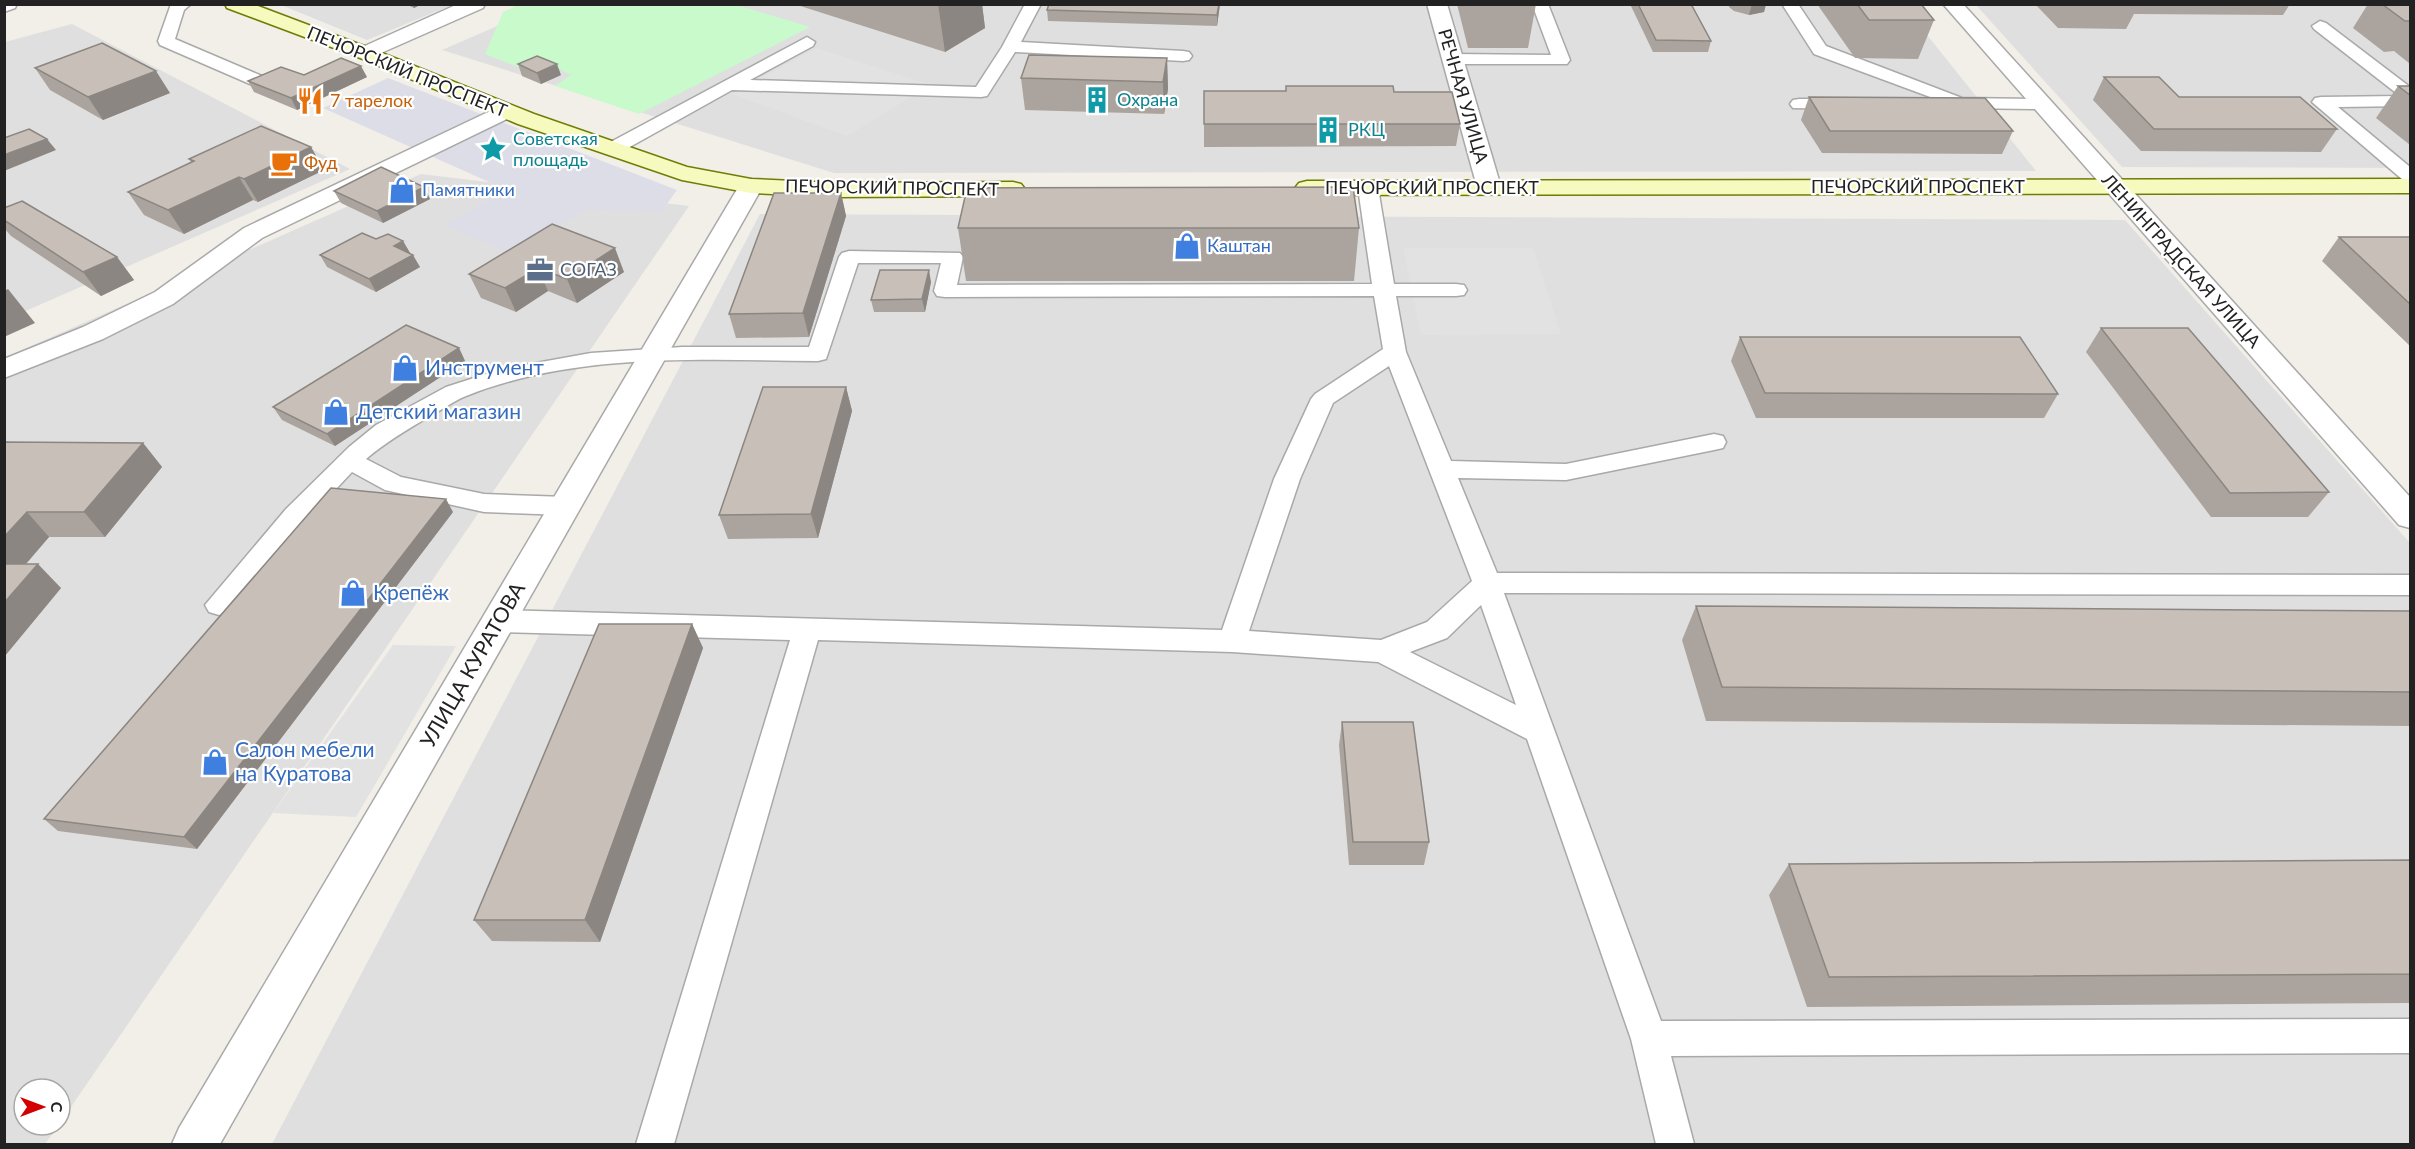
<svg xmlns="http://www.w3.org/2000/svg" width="2415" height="1149" viewBox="0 0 2415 1149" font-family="Lato,sans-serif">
<rect width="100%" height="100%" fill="#f2efe9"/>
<g fill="#e0dfdf">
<polygon points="548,4 1903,5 2036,171 834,173 442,50"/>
<polygon points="281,5 452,5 367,40"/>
<polygon points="1976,5 2410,5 2410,168 2122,167"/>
<polygon points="72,24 350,169 5,320 5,42"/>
<polygon points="421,174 689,206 60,1123 60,1089 24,1089 24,1125 59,1125 45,1144 5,1144 4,358"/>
<polygon points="760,214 2125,220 2410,543 2410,1144 272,1144"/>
</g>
<polygon fill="#c8facc" points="518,5 737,5 810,27 639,114 555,86 571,75 548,63 523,69 485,54 503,12"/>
<g fill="#e2e2e2">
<polygon points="817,48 931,85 847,136 732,94"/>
<polygon points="1403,248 1533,248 1561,334 1421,335"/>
<polygon points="393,645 456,646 356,817 273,813"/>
</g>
<polygon fill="#dddde8" points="388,78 677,190 662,211 586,210 512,254 444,225 507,190 323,108"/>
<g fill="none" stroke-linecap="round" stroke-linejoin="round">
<defs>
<g id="service">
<polygon points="171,4 191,4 184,10 175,39 262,76 265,80 262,84 250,84 160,45 158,41"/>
<polygon points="1025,4 1041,4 1021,42 1183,51 1189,52 1192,56 1189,60 1183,61 1015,52 987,96 981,97 732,90 619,153 605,153 603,149 605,145 807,37 815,42 813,46 750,80 976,87 1002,47"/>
<polygon points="1532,4 1548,4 1570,60 1567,64 1453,64 1447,63 1444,59 1447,55 1453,54 1551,55"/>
<polygon points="1782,4 1798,4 1826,46 1962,98 2040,99 2046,100 2049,104 2046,108 2040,109 1960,108 1814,54"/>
<polygon points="2320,21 2326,23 2410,87 2410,106 2338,107 2410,167 2410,182 2403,180 2312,102 2315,98 2321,97 2400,96 2314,29 2312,26"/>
<polygon points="1799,99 1842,99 1848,100 1851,104 1848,108 1842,109 1793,108 1790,104 1793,100"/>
<path d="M1368 182 1375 184 1378 188 1394 284H1456L1464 285 1467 290 1464 295 1456 296H1396L1406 352 1451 461 1566 464 1714 434 1723 436 1726 442 1723 448 1714 450 1566 480 1458 478 1497 573 2410 575V595L1504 593 1661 1021 2410 1019V1053L1671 1056 1694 1144H1656L1631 1039 1527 739 1378 662 1232 652 818 640 674 1144H636L790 640 499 632 489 628 485 621 489 614 499 610 1222 630 1274 479 1311 399 1315 394 1383 349 1374 296 945 297 937 296 934 291 941 263H858L826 359 818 361C702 360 576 352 466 396 453 401 442 410 430 416 407 430 387 441 366 459L401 477 484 494 566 497 575 500 579 506 575 512 566 515 484 512 385 490 352 472 305 522 229 612 219 615 209 612 205 605 286 509 349 447 376 425 446 387 502 369 591 353 682 347H809L839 257 842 253 849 251 960 253 963 257 957 285 1372 284 1358 188 1361 184ZM1389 366 1472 581 1427 622 1381 640 1249 631 1300 479 1333 403ZM1481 605 1516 705 1410 652 1447 638Z"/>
</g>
<g id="minor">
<polygon points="4,4 17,4 15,8 4,12"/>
<polygon points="1427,4 1447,4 1501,187 1497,192 1489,194 1481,192 1477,187"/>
<polygon points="505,104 513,106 516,111 513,116 262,238 173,304 103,339 4,378 4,359 83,327 155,292 244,228"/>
<polygon points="751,179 759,181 763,186 220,1144 172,1144 179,1128 739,186 743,181"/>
</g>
<g id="tertiary">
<polygon points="458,4 485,4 483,8 372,57 365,59 358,57 355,53 358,49"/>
<polygon points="1943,4 1963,4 2410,497 2410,528 2399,525"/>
</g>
<g id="secondary">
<polygon points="225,4 253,4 372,49 534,114 687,167 751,179 836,183 1013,182 1021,184 1025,189 1021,194 1013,196 836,197 751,193 682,180 518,124 358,57 227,8"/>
<polygon points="2410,179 2410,193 1307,195 1299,193 1295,188 1299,183 1307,181"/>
</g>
</defs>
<use href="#service" stroke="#a9a9a9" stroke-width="3"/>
<use href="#minor" stroke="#a9a9a9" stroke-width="3"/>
<use href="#tertiary" stroke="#a9a9a9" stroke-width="3"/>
<use href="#secondary" stroke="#707d05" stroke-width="3"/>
<use href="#service" fill="#fff" fill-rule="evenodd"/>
<use href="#minor" fill="#fff" fill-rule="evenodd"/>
<use href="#tertiary" fill="#fff" fill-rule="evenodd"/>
<use href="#secondary" fill="#f7fabf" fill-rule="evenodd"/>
</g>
<g fill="#aba49e">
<polygon points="405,4 422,4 414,8"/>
<polygon points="794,4 982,4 985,28 945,52"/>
<polygon points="1049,4 1220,4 1217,26 1048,21 1047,10"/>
<polygon points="1457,4 1536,4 1528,48 1468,48"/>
<polygon points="1630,4 1691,4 1711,41 1708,52 1653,52"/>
<polygon points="1729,4 1766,4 1764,12 1749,15 1734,11 1729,7"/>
<polygon points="1817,4 1921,4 1934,20 1918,59 1855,58"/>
<polygon points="2035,4 2290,4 2283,15 2134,14 2126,29 2058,28"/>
<polygon points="2368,4 2410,4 2410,64 2394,51 2384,52 2353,28"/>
<polygon points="1167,58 1168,89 1164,114 1025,110 1021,78"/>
<polygon points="518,64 561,75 541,84 522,76"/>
<polygon points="35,68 170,93 103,120 50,90"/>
<polygon points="304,75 367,77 297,110 254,92 248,81"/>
<polygon points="2104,77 2179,97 2337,129 2321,152 2141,151 2093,100"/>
<polygon points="1286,86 1394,92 1460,124 1456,146 1204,147 1204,91 1286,91"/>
<polygon points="2398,86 2410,86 2410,145 2376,118"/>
<polygon points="1809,97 2013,131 2002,154 1822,153 1801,120"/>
<polygon points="311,147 324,170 258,202 253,200 184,234 144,215 128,192 191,162 189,159"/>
<polygon points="424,187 430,199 383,223 341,203 334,191"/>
<polygon points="841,193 846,216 809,337 736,338 729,314"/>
<polygon points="4,208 117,257 134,280 101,296 11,236 4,228"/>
<polygon points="552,224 624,272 577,303 548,291 516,312 481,298 469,274"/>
<polygon points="958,228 1359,228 1354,281 966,281"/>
<polygon points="2339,237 2410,237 2410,346 2322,261"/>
<polygon points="376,239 403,241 410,253 409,253 420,267 376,292 327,267 320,255"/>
<polygon points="931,282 925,312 874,312 871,300"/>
<polygon points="2101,328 2329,492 2308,517 2211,517 2086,352"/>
<polygon points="1740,337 2058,394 2044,418 1756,418 1731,361"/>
<polygon points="459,348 465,361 335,446 282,420 273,407"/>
<polygon points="846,387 852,411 818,538 728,539 719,515"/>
<polygon points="4,442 143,443 162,467 105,537 49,537 26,564 61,588 4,657"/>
<polygon points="453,512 197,849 58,831 44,819"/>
<polygon points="1696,606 2410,611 2410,726 1706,721 1682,640"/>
<polygon points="692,624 703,648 600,942 492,941 474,920"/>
<polygon points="1342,722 1429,842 1424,865 1349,865 1339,745"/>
<polygon points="2410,860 2410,1003 1807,1007 1769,895 1789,864"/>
</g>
<g fill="#8b8681">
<polygon points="412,4 422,4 414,8"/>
<polygon points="938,4 982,4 985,28 945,52"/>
<polygon points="1219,4 1220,4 1217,26 1217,15"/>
<polygon points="1752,4 1766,4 1764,12 1749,15"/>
<polygon points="1167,58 1168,89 1164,114 1163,82"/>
<polygon points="557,64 561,75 541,84 537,73"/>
<polygon points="361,66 367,77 297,110 291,98"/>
<polygon points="156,71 170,93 103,120 88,97"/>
<polygon points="47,139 56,150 4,171 4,155"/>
<polygon points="311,147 324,170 258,202 244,179"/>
<polygon points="239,177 253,200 184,234 168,210"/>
<polygon points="424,187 430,199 383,223 377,211"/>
<polygon points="841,193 846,216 809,337 803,313"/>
<polygon points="403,241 410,253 400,258 394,246"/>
<polygon points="615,248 624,272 577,303 567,279"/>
<polygon points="413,255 420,267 376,292 369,279"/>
<polygon points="117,257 134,280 101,296 83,272"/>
<polygon points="538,268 548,291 516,312 505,288"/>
<polygon points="929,270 931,282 925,312 922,299"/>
<polygon points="8,289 35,323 4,337 4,291"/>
<polygon points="459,348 465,361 335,446 327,434"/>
<polygon points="846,387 852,411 818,538 811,514"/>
<polygon points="143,443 162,467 105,537 84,512"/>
<polygon points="446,499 453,512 197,849 184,837"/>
<polygon points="27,512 49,537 5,588 4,537"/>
<polygon points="38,564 61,588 4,657 4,603"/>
<polygon points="692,624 703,648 600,942 585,920"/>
</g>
<g fill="#c7bfb8" stroke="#8b8681" stroke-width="1.5">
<polygon points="1049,4 1219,4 1217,15 1047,10"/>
<polygon points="1638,4 1691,4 1711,41 1656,40"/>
<polygon points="1857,4 1921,4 1934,20 1869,20"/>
<polygon points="2382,4 2410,4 2410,21 2405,21"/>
<polygon points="102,43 156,71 88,97 35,68"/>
<polygon points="1029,55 1167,58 1163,82 1021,78"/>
<polygon points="537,56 557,64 537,73 518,64"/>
<polygon points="341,58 361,66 291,98 248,81 281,67 304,75"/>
<polygon points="2104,77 2159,77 2179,97 2300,97 2337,129 2154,129"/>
<polygon points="1286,86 1393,86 1394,92 1452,92 1460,124 1204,124 1204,91 1286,91"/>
<polygon points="2398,86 2410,86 2410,95"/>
<polygon points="1809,97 1985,98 2013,131 1830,131"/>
<polygon points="261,126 311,147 244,179 239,177 168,210 128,192 194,161 189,159"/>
<polygon points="29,129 47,139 4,155 4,138"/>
<polygon points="381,167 424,187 377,211 334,191"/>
<polygon points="1353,187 1359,228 958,228 967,188"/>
<polygon points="774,193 841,193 803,313 729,314"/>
<polygon points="22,201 117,257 83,272 4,220 4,208"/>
<polygon points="552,224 615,248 567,279 538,268 505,288 469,274"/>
<polygon points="362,233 376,239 388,234 403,241 394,246 413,255 369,279 320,255"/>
<polygon points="2339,237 2410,237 2410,304"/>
<polygon points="880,270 929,270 922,299 871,300"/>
<polygon points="406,325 459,348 327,434 273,407"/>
<polygon points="2101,328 2188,328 2329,492 2230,493"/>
<polygon points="1740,337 2020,337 2058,394 1765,393"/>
<polygon points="763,387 846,387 811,514 719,515"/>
<polygon points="4,442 143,443 84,512 27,512 4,537"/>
<polygon points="331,488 446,499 184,837 44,819"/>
<polygon points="4,564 38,564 4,603"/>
<polygon points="1696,606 2410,611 2410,692 1722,687"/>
<polygon points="599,624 692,624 585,920 474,920"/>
<polygon points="1342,722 1413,722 1429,842 1353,842"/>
<polygon points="2410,860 2410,974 1829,977 1789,864"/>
</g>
<defs>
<symbol id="building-bare" viewBox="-9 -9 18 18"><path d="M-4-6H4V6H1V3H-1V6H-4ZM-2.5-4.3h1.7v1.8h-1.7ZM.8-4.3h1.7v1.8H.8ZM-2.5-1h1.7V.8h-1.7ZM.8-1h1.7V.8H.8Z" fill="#0f9aa8" stroke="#fff" stroke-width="2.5" paint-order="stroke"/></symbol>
<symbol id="restaurant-bare" viewBox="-9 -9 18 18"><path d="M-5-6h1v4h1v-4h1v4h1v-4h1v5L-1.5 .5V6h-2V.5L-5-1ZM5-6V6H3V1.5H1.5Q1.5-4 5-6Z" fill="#e8710a" stroke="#fff" stroke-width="2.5" paint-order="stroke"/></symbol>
<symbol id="sight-bare" viewBox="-9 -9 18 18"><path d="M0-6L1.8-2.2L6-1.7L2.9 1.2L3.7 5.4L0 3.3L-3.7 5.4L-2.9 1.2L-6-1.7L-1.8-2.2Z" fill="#0f9aa8" stroke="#fff" stroke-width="2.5" paint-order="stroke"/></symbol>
<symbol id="cafe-bare" viewBox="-9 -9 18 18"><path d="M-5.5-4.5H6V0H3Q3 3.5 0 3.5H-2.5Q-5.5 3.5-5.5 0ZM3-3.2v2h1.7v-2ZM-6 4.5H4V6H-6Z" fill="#e8710a" stroke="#fff" stroke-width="2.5" paint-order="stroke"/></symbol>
<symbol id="shop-bare" viewBox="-9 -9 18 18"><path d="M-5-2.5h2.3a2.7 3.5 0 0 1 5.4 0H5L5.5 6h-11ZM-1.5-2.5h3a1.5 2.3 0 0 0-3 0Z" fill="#3f7fe0" stroke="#fff" stroke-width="2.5" paint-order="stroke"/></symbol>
<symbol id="office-bare" viewBox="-9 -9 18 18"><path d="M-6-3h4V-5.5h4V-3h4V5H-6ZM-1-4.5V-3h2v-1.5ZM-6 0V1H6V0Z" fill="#5c6f8a" stroke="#fff" stroke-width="2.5" paint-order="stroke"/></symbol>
</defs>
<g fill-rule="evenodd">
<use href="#building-bare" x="1078" y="81" width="38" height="38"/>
<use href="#restaurant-bare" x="291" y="82" width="38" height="38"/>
<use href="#building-bare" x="1309" y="111" width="38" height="38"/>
<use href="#sight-bare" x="474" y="130" width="38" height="38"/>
<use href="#cafe-bare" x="265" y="144" width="38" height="38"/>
<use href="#shop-bare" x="383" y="171" width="38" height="38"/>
<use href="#shop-bare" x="1168" y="227" width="38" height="38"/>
<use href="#office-bare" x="521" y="251" width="38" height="38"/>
<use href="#shop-bare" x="386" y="349" width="38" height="38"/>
<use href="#shop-bare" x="317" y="393" width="38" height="38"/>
<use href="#shop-bare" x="334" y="574" width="38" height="38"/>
<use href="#shop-bare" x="196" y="743" width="38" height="38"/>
</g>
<g text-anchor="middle" stroke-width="4.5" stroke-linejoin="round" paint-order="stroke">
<g font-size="18" fill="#222" stroke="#fff">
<text transform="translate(407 72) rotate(22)" y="6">ПЕЧОРСКИЙ ПРОСПЕКТ</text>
<text transform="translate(1463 96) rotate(74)" y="6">РЕЧНАЯ УЛИЦА</text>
<text x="1918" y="193">ПЕЧОРСКИЙ ПРОСПЕКТ</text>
<text transform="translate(892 188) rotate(1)" y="6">ПЕЧОРСКИЙ ПРОСПЕКТ</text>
<text x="1432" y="194">ПЕЧОРСКИЙ ПРОСПЕКТ</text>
<text transform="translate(2181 261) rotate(48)" y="6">ЛЕНИНГРАДСКАЯ УЛИЦА</text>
</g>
<g font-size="18" fill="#0d838f" stroke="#fff" text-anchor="start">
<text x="1117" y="106">Охрана</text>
<text x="1348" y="136">РКЦ</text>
<text x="513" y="145">Советская<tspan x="513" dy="21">площадь</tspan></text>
</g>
<g font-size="18" fill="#c56008" stroke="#fff" text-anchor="start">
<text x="330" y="107">7 тарелок</text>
<text x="304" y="169">Фуд</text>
</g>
<g font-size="18" fill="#366cbe" stroke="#fff" text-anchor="start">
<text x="422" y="196">Памятники</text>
<text x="1207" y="252">Каштан</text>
</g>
<g font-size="18" fill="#4e5e75" stroke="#fff" text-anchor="start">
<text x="560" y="276">СОГАЗ</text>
</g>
<g font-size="21" fill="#366cbe" stroke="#fff" text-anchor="start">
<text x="425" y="375">Инструмент</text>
<text x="356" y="419">Детский магазин</text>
<text x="373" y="600">Крепёж</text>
<text x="235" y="757">Салон мебели<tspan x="235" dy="24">на Куратова</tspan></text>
</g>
<g font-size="21" fill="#222" stroke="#fff">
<text transform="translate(473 665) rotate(-60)" y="7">УЛИЦА КУРАТОВА</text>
</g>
</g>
<rect width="2415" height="1149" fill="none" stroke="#222222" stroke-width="12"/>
<g transform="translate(42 1107) rotate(90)"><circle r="28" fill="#ffffff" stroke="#a7a7a7" stroke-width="1.5"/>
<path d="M0-4.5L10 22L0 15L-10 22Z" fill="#d40000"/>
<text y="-9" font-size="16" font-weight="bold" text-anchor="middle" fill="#222222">С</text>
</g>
</svg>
